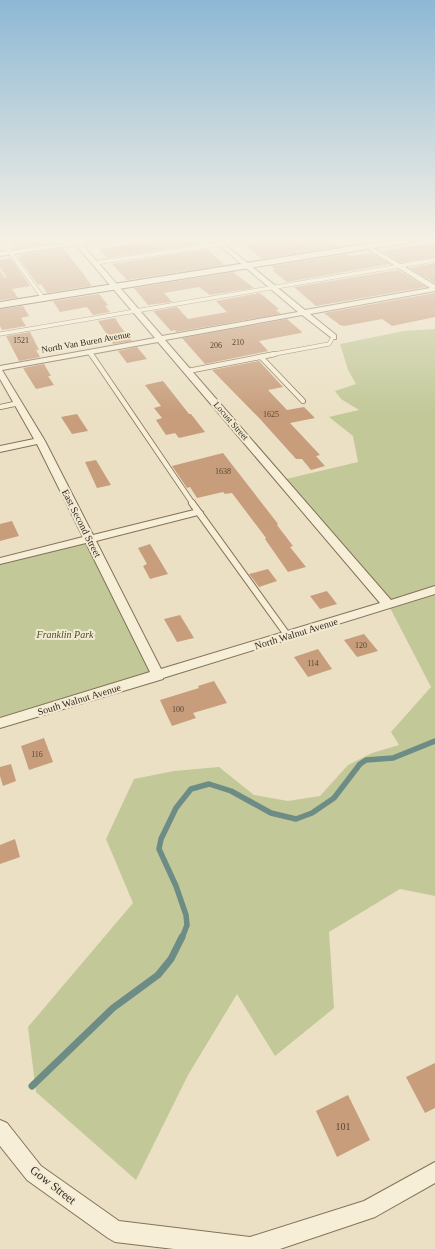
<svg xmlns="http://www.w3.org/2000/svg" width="435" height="1249" viewBox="0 0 435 1249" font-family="'Times New Roman',serif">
<rect width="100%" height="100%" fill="#ebe0c4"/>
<g fill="#c2c898">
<polygon points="435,329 435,896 400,889 329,932 334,1008 275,1056 237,994 188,1075 136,1180 36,1092 28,1027 133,903 106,839 134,779 174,771 219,767 254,795 288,801 320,796 348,765 372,753 399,745 391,732 431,687 388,604 282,480 358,462 353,436 329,417 359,410 341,399 335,391 356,384 348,370 340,344 404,331"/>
<polygon points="90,539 158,676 0,723 0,561"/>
</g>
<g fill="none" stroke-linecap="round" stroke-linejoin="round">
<polyline stroke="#6d8c85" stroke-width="5.5" points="182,938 187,925 186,915 176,886 159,849 161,839 176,808 191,789 209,784 231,791 271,813 296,819 312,813 334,798 360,764 366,760 393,758 435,741"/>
<polyline stroke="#6d8c85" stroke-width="7" points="32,1086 113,1008 158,975 171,959 182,937"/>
</g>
<g fill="#c79d7c">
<polygon points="9,239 55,239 58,243 16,248"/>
<polygon points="162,239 195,239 201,244 107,258 99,249"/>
<polygon points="257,239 297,239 297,241 325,239 338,247 262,259 246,246 254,244 252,243 256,242"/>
<polygon points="435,242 435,257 401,263 382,251"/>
<polygon points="63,248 81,271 92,286 47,293 41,284 38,285 18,257 21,257 20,255"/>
<polygon points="207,249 225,265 127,280 112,264"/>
<polygon points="371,253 390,264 287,282 272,270 275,269 271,266 348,254 351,256"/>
<polygon points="11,258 30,286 12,289 18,298 0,300 0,270 5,278 7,278 0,267 0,260"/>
<polygon points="435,263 435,283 409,268"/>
<polygon points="398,270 426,287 316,306 294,287"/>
<polygon points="233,272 254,288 210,295 199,287 164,293 172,302 148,305 134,288"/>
<polygon points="260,293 279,309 276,310 281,314 176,332 175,330 171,331 153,311 177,307 188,319 227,312 216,301"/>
<polygon points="435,293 435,317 392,326 382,319 344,326 340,325 324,313"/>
<polygon points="99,294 108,305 105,306 110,312 93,315 87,307 60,312 53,301"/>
<polygon points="23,306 29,316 21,318 26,326 2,330 0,326 0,309"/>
<polygon points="115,318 120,326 132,341 113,344 98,321"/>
<polygon points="287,319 302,332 301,333 259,341 268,351 205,364 182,338"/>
<polygon points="30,332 39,350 36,350 40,357 19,361 6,336"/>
<polygon points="137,347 147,359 127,363 118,351"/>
<polygon points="259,361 283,387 268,390 287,410 304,407 315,418 290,423 320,455 316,456 325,466 311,470 302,459 296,459 261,420 212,370"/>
<polygon points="44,364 51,376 48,376 54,385 36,389 23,368"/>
<polygon points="163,381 189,414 191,414 205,432 179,438 175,433 166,435 156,420 162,418 154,408 161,406 145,385"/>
<polygon points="77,414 88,431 72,434 61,417"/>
<polygon points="223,453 278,524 277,525 293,546 290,547 306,567 288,572 265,539 266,538 232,493 225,494 223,492 197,498 190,487 187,488 172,466"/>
<polygon points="96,460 111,485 97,488 85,462"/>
<polygon points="12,521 19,536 0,541 0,524"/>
<polygon points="150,544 168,574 150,579 143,566 147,564 138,548"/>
<polygon points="268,569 277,581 259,587 249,574"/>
<polygon points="327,591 337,604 320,609 310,596"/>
<polygon points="180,615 194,638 177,642 164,619"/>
<polygon points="364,634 378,651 357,657 344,640"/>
<polygon points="318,649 332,669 308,677 294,657"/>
<polygon points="214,681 227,703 193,713 196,718 172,726 160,700 199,688 198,686"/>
<polygon points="44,738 53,762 29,770 21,746"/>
<polygon points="11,764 16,781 3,786 0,776 0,767"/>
<polygon points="15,839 20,857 0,864 0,845"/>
<polygon points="435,1063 435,1108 425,1113 406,1077"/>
<polygon points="348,1095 370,1140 337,1157 316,1111"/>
</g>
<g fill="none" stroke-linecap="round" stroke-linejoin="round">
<defs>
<g id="service-far2">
<polyline points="1,239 43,298"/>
<polyline points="95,263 254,239"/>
<polyline points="0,334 435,260"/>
<polyline points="89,352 91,355"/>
<polyline points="269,355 329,344 333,337"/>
</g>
<g id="service-far1">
<polyline points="91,354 193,504"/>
<polyline points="261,357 303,401"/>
<polyline points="188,371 275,354"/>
<polyline points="0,407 19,403"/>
</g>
<polyline id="service" points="192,503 288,636"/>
<g id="minor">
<path d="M71 239H77L79 241 110 239 107 241 82 244 162 336 298 312 212 239H218L305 310 430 288 365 247V245L367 244 435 285V291L310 314 336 335V339H333L302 315 165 340 391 600 435 586V594L163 678V679L0 728V718L150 672 86 543 0 564V558L83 537 37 444 0 452V446L34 439 0 379V366L155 338 76 245 0 256V252L73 242ZM158 342 380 603 161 669 96 541 202 514 203 512 198 509 93 535 45 441 2 370Z"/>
<polygon points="0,1120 7,1123 41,1166 119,1221 250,1237 364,1201 435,1162 435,1183 375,1217 280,1249 174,1249 115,1242 108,1238 27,1180 0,1146"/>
</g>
<polygon id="secondary" points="397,239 417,239 412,242 0,308 0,302"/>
</defs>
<use href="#service-far2" stroke="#84725b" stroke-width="4.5"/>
<use href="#service-far1" stroke="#84725b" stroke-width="6"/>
<use href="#service" stroke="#84725b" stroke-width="8"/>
<use href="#minor" stroke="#84725b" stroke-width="2"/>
<use href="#secondary" stroke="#66533f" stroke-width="2"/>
<use href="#service-far2" stroke="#f6eed6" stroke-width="3.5"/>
<use href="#service-far1" stroke="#f6eed6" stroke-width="4.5"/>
<use href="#service" stroke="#f6eed6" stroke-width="6"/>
<use href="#minor" fill="#f6eed6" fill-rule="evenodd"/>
<use href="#secondary" fill="#f6eed6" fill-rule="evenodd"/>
</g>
<linearGradient id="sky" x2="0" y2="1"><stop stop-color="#8db8d5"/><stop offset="0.58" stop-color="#f6f1e4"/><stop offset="1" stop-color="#f6f1e4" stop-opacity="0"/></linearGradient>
<rect width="435" height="413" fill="url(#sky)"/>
<g text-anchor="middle" stroke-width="4" stroke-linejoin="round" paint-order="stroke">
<g font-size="8" fill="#5a4736">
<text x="21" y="343">1521</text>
<text x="238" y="345">210</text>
<text x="216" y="348">206</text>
<text x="271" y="417">1625</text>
<text x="223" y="474">1638</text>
<text x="361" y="648">120</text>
<text x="313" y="666">114</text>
<text x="178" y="712">100</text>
<text x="37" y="757">116</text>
</g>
<g font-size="9" fill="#352a1e" stroke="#f3ead3">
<text transform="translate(86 342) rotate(-10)" y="3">North Van Buren Avenue</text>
<text transform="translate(231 421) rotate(49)" y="3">Locust Street</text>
</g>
<g font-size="10" fill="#352a1e" stroke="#f3ead3">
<text transform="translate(82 523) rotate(63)" y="4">East Second Street</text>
<text transform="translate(296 633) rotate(-17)" y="4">North Walnut Avenue</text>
<text transform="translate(79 699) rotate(-17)" y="4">South Walnut Avenue</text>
</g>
<g font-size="10" font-style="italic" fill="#455026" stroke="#f3ead3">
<text x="65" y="638">Franklin Park</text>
</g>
<g font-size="10" fill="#5a4736">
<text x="343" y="1130">101</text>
</g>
<g font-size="12" fill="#352a1e" stroke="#f3ead3">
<text transform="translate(53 1185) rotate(38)" y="4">Gow Street</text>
</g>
</g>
</svg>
